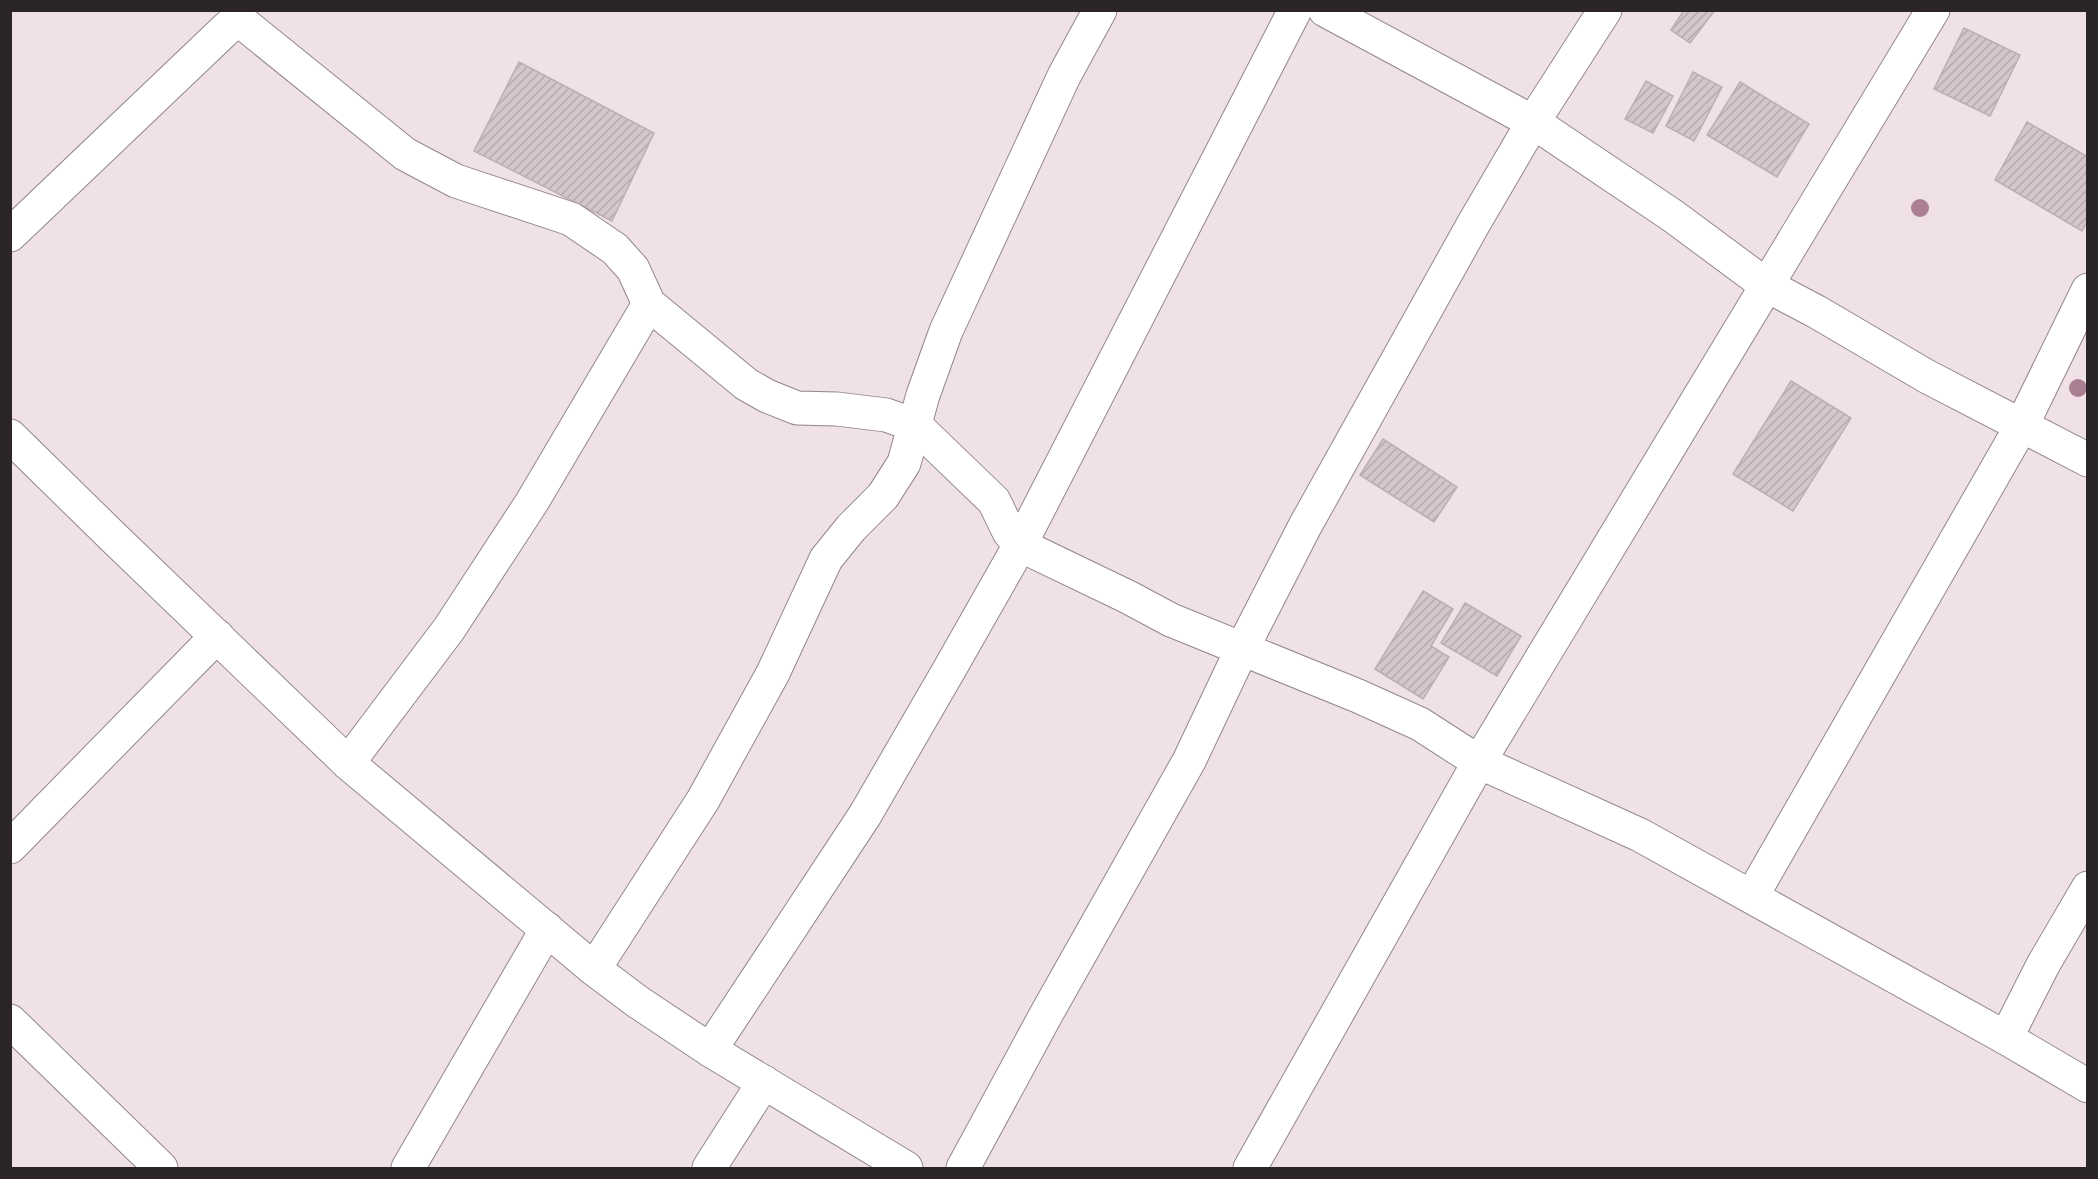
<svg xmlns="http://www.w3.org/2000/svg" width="2098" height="1179" viewBox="0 0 2098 1179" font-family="Commissioner,sans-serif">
<defs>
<pattern id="building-hatch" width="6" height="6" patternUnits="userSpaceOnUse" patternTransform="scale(1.5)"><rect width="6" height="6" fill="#d4c6cb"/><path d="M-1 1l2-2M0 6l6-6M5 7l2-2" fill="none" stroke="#b6aaae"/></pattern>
</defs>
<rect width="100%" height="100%" fill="#efe1e6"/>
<g fill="url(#building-hatch)" stroke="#bcaeb3" stroke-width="1.5">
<polygon points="1684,10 1715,10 1690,43 1671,30"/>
<polygon points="1964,28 2020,55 1990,116 1934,89"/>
<polygon points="519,62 654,133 612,221 474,151"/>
<polygon points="1693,72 1722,87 1694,141 1666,126"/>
<polygon points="1646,81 1673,96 1653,133 1625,119"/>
<polygon points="1740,82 1809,124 1777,177 1707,135"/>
<polygon points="2027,122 2088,157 2088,221 2082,231 1995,180"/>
<polygon points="1791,381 1851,418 1793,511 1733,474"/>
<polygon points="1383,439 1457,487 1434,522 1360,475"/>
<polygon points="1423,591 1453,609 1431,646 1449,657 1423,699 1375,669"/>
<polygon points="1465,603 1521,636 1497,676 1441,643"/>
</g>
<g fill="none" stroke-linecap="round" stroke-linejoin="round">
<defs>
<g id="minor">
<polyline points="1325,10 1533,122 1673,216 1766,285 1817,312 1926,376 2088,460"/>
<polyline points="10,235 225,30 233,23 243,23 405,154 456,181 571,219 615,249 633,269 649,304 746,384 767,396 797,408 837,409 886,415 915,425 994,501 1009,532 1020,545 1128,597 1171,620 1358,696 1420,724 1479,762 1640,835 2006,1038 2088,1086"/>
<polyline points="348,763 449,629 532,502 649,304"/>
<polyline points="10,847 217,636"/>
<polyline points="1752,896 2022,425 2088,290"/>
<polyline points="594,969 703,800 773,673 826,559 851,528 883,496 904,463 923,395 946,331 1064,76 1100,10"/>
<polyline points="10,1021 161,1168"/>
<polyline points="2006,1038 2043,965 2088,888"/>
<polyline points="710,1050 865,815 949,670 1020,545 1295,10"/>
<polyline points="408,1168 547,929"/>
<polyline points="709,1168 764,1082"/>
<polyline points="963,1168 1048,1011 1189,761 1242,649 1305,526 1474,223 1533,122 1605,10"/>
<polyline points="1250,1168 1479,762 1933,10"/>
</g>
<polyline id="tertiary" points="10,436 112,536 348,763 594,969 638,1002 710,1050 906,1168"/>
</defs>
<use href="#minor" stroke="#93878b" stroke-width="35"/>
<use href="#tertiary" stroke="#93878b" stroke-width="35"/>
<use href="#minor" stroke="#fff" stroke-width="33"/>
<use href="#tertiary" stroke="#fff" stroke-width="33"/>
</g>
<g fill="#aa7f92">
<circle cx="1920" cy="208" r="9"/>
<circle cx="2078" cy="388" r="9"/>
</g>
<rect width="2098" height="1179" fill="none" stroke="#2b2527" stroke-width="24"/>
</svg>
